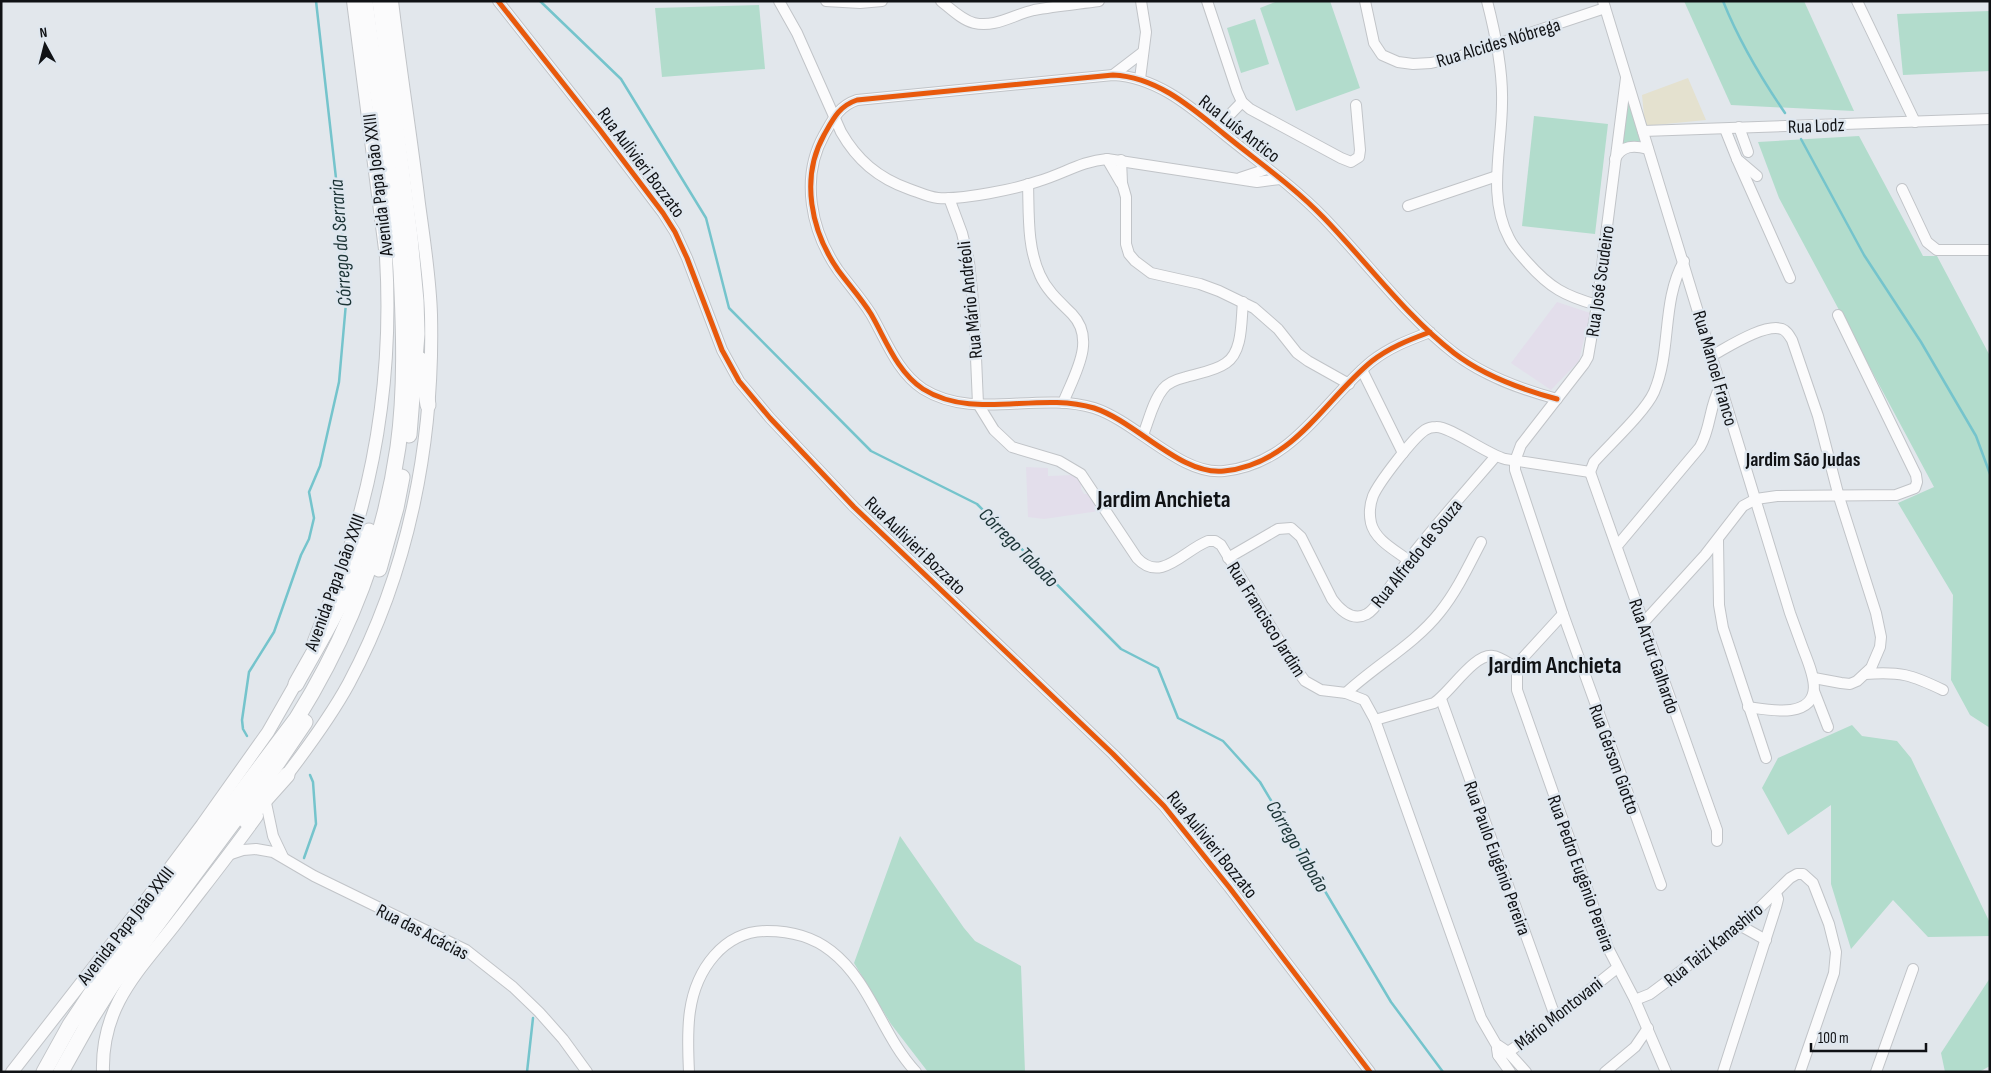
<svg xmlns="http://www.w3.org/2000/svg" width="1991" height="1073" viewBox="0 0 1991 1073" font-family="'Sofia Sans Condensed',sans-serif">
<rect width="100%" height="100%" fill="#e2e7ec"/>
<g fill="#e3deeb">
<polygon points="1557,302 1590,313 1579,361 1551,390 1511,363"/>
<polygon points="1026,467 1048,468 1048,476 1074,475 1081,482 1081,489 1084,494 1090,494 1099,511 1044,519 1028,517"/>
</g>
<g fill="#b2dccc">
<polygon points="1278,1 1330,1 1360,88 1296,111 1260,8"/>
<polygon points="1684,1 1804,1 1854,111 1731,105"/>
<polygon points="759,5 765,69 662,77 655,8"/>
<polygon points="1990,11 1990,71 1903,75 1897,14"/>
<polygon points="1255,19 1269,64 1241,73 1227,28"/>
<polygon points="1627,96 1644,143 1619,147"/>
<polygon points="1534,116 1608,124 1595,234 1522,226"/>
<polygon points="1859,136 1923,256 1937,256 1990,356 1990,728 1970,715 1951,680 1953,595 1898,503 1934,487 1779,198 1758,142"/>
<polygon points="1852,725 1862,736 1897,741 1911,758 1990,923 1990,936 1928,937 1893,900 1851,949 1831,884 1831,805 1788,835 1762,788 1778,758"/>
<polygon points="900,836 964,928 975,941 1021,966 1025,1072 928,1072 891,1024 854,963"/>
<polygon points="1990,978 1990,1066 1979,1072 1945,1072 1941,1053"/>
</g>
<polygon fill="#e4e1cf" points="1688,78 1706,120 1645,126 1642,95"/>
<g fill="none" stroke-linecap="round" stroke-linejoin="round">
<g stroke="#75c4cc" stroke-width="2.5">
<polyline points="540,1 621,79 706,218 729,308 871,451 977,504 1121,649 1158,668 1178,718 1223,741 1260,782 1391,1002 1443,1072"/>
<path d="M1723 1C1739 41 1761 78 1785 113"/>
<polyline points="1801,139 1864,255 1921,342 1976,436 1990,474"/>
<polyline points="247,736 243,729 242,720 249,672 274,632 301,555 309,539 314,518 309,492 320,466 339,382 346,303 345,258 316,1"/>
<polyline points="304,858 316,824 313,782 310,775"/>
<polyline points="527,1072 533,1018"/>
</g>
<defs>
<g id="minor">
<polyline points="498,1 600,130 663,213 675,232 687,258 722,350 739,381 770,418 854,507 1113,754 1164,806 1229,887 1370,1072"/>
<path d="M779 1 797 33 841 132C857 160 878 178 909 189 918 192 928 197 938 198 962 200 1016 189 1039 181 1063 174 1082 161 1107 159L1257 182 1280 179"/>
<polyline points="826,1 860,3 882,1"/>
<path d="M941 1C951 9 962 20 974 23 995 28 1013 15 1034 10 1055 6 1077 4 1099 1"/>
<polyline points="1207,1 1237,91 1242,102 1250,109 1341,158 1351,162 1359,157 1360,150 1356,105"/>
<polyline points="1365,1 1374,43 1382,55 1398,62 1413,64 1431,63 1461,56 1605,8"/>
<path d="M1487 1C1495 32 1503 71 1502 103 1502 147 1487 197 1509 238 1513 247 1521 255 1527 262 1550 288 1565 296 1597 305"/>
<path d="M1603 1 1790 613C1794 624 1798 635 1802 646 1810 668 1829 704 1791 710 1777 712 1762 709 1748 707"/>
<polyline points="1857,1 1915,122"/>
<polyline points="1113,75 1143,52"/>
<polyline points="1626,78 1597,305 1588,357 1584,364 1521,445 1515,461 1515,470 1563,614 1661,885"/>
<polyline points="1140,79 1146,32 1141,1"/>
<polyline points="1739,127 1748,152"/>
<polyline points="1217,128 1242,102"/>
<polyline points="1725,129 1737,159 1757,176"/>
<polyline points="1643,131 1990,119"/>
<polyline points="1107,159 1121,183"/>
<path d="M1615 159C1622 145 1634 145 1648 149"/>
<polyline points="1737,159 1790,278"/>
<polyline points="1121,160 1122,183 1126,197 1126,244 1129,254 1135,261 1151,273 1200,284 1219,291 1254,308 1278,329 1297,353 1308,361 1349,384"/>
<polyline points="1240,178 1267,169"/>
<path d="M1028 184C1029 214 1027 247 1040 275 1047 291 1060 302 1072 314 1097 340 1074 375 1063 403"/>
<polyline points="1902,189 1927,242 1937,250 1990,250"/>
<path d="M949 198 962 233 969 262 974 311 978 404 994 430 1012 447 1059 461 1081 474 1137 558C1161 584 1184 550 1208 541H1215L1221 545 1299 673 1305 681 1321 690 1346 693 1364 700 1375 720 1481 1018 1496 1044 1508 1052 1526 1072"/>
<polyline points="1408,206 1497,176"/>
<path d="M1430 332C1409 340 1390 347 1372 361 1324 400 1294 464 1224 471 1181 476 1137 422 1094 408 1038 391 974 421 923 389 897 372 886 340 871 314 861 298 849 285 838 270 811 231 800 178 824 135 833 119 839 106 857 100L1113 75C1157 77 1191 107 1224 134 1257 161 1293 186 1323 217 1365 260 1406 316 1454 353 1484 376 1520 389 1557 399"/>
<path d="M1713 355C1728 347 1765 323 1782 329 1787 331 1789 335 1792 340L1818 416 1839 497 1876 613 1881 637 1880 647 1871 668 1857 681 1850 684 1841 683 1814 678"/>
<polyline points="1362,370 1403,453"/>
<path d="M1143 435C1149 420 1153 401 1163 389 1168 382 1178 379 1186 377 1199 373 1215 371 1226 363 1243 352 1241 321 1243 302"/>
<polyline points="1590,472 1717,830 1717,841"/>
<path d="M1590 472 1594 462C1610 444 1645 412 1654 392 1672 350 1661 302 1684 261"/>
<polyline points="1718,540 1719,605 1723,628 1766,758"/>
<path d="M1617 546 1700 447C1711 428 1709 407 1720 387"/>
<path d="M1228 558 1278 529 1291 528 1301 537 1332 599C1340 610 1352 622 1367 614 1379 607 1399 572 1409 559 1436 524 1466 491 1495 457"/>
<path d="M1408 560C1395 550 1375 540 1371 523 1369 514 1370 504 1373 496 1379 482 1413 438 1425 430 1428 428 1432 427 1436 427 1450 426 1486 454 1505 459L1590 472"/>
<polyline points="1563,614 1520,661 1517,668 1517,690 1608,948 1635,1000 1666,1072"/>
<polyline points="1644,622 1705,555 1743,506 1756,499 1777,496 1896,495 1915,488 1917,482 1916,475 1838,315"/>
<path d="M1865 674C1900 671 1912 675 1943 690"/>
<polyline points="1814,691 1828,727"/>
<path d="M1346 693C1376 665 1415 644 1440 612 1457 591 1469 565 1481 542"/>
<polyline points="1441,699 1555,1016"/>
<path d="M1375 720 1434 703C1450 693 1474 653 1493 656 1501 657 1509 664 1517 668"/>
<polyline points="266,803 273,836 283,857"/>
<polyline points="228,855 243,850 256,849 273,852 314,876 466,950 513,987 539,1012 563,1039 587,1072"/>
<polyline points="1741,926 1766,940"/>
<polyline points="1635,1000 1650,994 1741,926 1790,878 1797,874 1803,874 1813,883 1829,924 1836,952 1834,973 1800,1072"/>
<polyline points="1497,1049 1498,1055 1510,1072"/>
<polyline points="1498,1055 1508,1052 1532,1036 1617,968"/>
<path d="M689 1072C688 1052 687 1031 690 1011 696 970 723 931 767 931 791 931 812 936 831 951 871 982 882 1036 916 1072"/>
<polyline points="1605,1072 1635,1047 1648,1028"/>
<polyline points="1723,1072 1776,907 1778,899 1776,893"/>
<polyline points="1876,1072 1913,969"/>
</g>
<g id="major">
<path d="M314 641C325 613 337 585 347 556 379 460 392 358 386 257L353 1"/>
<path d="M282 781C306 750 330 718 349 683 409 571 434 441 431 315 430 278 424 241 419 204 411 137 400 69 392 1"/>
<polyline points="12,1072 146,900 202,825 268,732 300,676"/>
<path d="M103 1072C101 1003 141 969 179 919 205 885 232 851 257 816"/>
</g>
<g id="highway">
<polyline points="380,1 410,237 416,301 417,334 409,435"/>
<polyline points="421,360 428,405"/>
<polyline points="379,569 396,508 402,477"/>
<path d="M296 684C324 634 354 586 369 531"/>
<polyline points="246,821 287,775"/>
<path d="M44 1072 70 1025 98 983 297 718C348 636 384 543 398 447 406 390 404 329 401 270 399 238 393 205 389 173 381 116 373 59 365 1"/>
<polyline points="61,1072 90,1020 112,985 278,762 305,722"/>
</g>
</defs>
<use href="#minor" stroke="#c1c4c8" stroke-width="12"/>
<use href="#major" stroke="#c1c4c8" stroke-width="14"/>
<use href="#highway" stroke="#c1c4c8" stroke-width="17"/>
<use href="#minor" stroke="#fbfbfc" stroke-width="10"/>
<use href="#major" stroke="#fbfbfc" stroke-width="12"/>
<use href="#highway" stroke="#fbfbfc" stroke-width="15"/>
<defs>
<g id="cycleway">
<polyline points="498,1 600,130 663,213 675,232 687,258 722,350 739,381 770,418 854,507 1113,754 1164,806 1229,887 1370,1072"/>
<path d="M1430 332C1409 340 1390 347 1372 361 1324 400 1294 464 1224 471 1181 476 1137 422 1094 408 1038 391 974 421 923 389 897 372 886 340 871 314 861 298 849 285 838 270 811 231 800 178 824 135 833 119 839 106 857 100L1113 75C1157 77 1191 107 1224 134 1257 161 1293 186 1323 217 1365 260 1406 316 1454 353 1484 376 1520 389 1557 399"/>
</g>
</defs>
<use href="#cycleway" stroke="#dfe7ef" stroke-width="8"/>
<use href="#cycleway" stroke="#e8590c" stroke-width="5"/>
</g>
<g text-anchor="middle" stroke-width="5" stroke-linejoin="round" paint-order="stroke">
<g font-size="19" fill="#101215" stroke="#dfe7ef">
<text transform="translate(1498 42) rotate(-17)" y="7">Rua Alcides Nóbrega</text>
<text transform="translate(1816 125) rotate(-2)" y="7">Rua Lodz</text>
<text transform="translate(1240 128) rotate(38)" y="7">Rua Luís Antico</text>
<text transform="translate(642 162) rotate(53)" y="7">Rua Aulivieri Bozzato</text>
<text transform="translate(377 185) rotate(-97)" y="7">Avenida Papa João XXIII</text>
<text transform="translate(1599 281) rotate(-82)" y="7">Rua José Scudeiro</text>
<text transform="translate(969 300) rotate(-96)" y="7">Rua Mário Andréoli</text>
<text transform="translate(1716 368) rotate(74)" y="7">Rua Manoel Franco</text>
<text transform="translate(916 545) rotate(44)" y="7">Rua Aulivieri Bozzato</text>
<text transform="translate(1416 553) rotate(-51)" y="7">Rua Alfredo de Souza</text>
<text transform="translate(334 582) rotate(-70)" y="7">Avenida Papa João XXIII</text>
<text transform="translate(1267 619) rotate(58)" y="7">Rua Francisco Jardim</text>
<text transform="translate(1655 656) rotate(71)" y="7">Rua Artur Galhardo</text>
<text transform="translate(1615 759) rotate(70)" y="7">Rua Gérson Giotto</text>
<text transform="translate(1213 844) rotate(51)" y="7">Rua Aulivieri Bozzato</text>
<text transform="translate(1498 858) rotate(70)" y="7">Rua Paulo Eugênio Pereira</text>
<text transform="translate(1582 873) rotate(70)" y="7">Rua Pedro Eugênio Pereira</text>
<text transform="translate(125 925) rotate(-52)" y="7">Avenida Papa João XXIII</text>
<text transform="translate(423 931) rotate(27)" y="7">Rua das Acácias</text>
<text transform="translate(1713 944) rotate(-39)" y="7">Rua Taizi Kanashiro</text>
<text transform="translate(1558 1013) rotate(-38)" y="7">Mário Montovani</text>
</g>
<g font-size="20" font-style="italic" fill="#1c3436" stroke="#dfe7ef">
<text transform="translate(340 243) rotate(-94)" y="7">Córrego da Serraria</text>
<text transform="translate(1019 547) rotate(45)" y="7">Córrego Taboão</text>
<text transform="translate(1298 846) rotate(59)" y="7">Córrego Taboão</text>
</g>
<g font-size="20" font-weight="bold" fill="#101215" stroke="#dfe7ef">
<text x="1803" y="466">Jardim São Judas</text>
</g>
<g font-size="24" font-weight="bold" fill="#101215" stroke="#dfe7ef">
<text x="1164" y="507">Jardim Anchieta</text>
<text x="1555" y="673">Jardim Anchieta</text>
</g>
</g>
<rect width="1991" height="1073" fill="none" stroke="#101215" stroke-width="5"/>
<g transform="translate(45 45) rotate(353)" stroke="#dfe7ef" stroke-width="4" paint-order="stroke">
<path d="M0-4L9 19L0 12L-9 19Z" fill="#101215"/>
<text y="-8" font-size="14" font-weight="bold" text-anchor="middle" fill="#101215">N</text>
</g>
<path d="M1811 1043v8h115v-8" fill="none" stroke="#101215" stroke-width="2.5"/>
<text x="1818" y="1043" font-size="15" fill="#101215" stroke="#dfe7ef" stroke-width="4" paint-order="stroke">100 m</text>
</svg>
